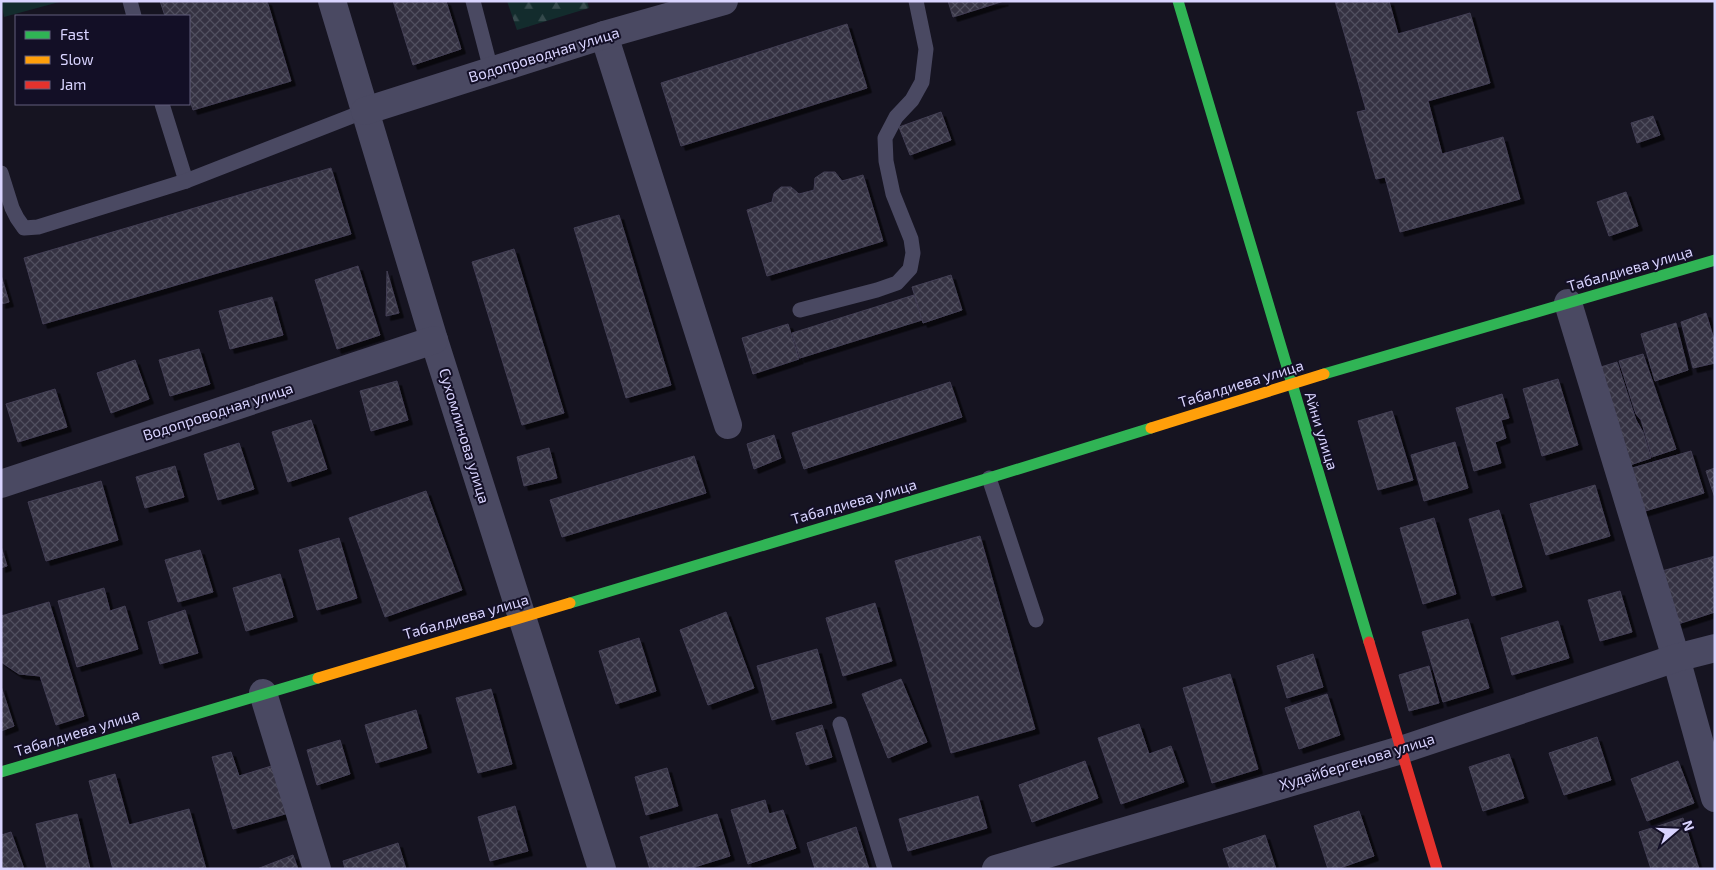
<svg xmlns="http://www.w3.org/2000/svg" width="1716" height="870" viewBox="0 0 1716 870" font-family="'Exo 2',sans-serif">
<defs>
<pattern id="forest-firs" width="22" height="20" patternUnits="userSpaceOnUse" patternTransform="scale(1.25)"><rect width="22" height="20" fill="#132c2d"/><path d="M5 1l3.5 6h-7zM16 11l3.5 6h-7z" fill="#354a4c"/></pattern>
<pattern id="building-cross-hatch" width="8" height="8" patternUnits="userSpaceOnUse" patternTransform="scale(1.25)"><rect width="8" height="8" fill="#343243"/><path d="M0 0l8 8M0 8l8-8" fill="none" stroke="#514f5f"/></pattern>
<filter id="shadow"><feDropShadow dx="4.5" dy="4.5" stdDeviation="0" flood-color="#0009"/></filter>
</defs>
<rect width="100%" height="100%" fill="#161421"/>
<polygon fill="#132c2d" points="1,1 63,1 4,17"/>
<polygon fill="url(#forest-firs)" points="507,1 587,1 589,8 517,30"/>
<g fill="url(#building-cross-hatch)" stroke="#433f54" filter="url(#shadow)">
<polygon points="160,1 267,1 291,81 193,110 189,97 189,16 165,16"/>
<polygon points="393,1 446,1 461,49 413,65"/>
<polygon points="948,1 1004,1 953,17"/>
<polygon points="1335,1 1389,1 1398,34 1470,13 1490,83 1428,101 1442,154 1503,137 1520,199 1400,232 1385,177 1376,179 1357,112 1366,110"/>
<polygon points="847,24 867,88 681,146 661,83"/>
<polygon points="941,112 951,140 910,155 899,127"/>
<polygon points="1653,116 1660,135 1637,143 1631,123"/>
<polygon points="331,168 351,234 43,324 24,258"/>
<polygon points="824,172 835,172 842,181 863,175 883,241 767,276 747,210 772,202 774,193 781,187 791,187 799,194 814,190 815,178"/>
<polygon points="1626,192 1638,226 1609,236 1597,202"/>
<polygon points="619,215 671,385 626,398 574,228"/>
<polygon points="514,249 564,413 522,425 472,262"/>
<polygon points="358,266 380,335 337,349 315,280"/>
<polygon points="387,271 399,313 386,316"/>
<polygon points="1,275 9,302 1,304"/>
<polygon points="951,275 962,310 923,323 912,287"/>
<polygon points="914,295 922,320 800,358 792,333"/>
<polygon points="272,297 283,335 230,349 219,311"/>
<polygon points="1706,313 1715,343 1715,363 1693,368 1681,322"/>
<polygon points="1676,323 1688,370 1655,381 1641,334"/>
<polygon points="788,324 799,359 753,374 742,338"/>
<polygon points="199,349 210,384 170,396 159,360"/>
<polygon points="1643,354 1676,449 1652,457 1641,420 1636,414 1619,361"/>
<polygon points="135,360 149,399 111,413 97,373"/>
<polygon points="1617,362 1636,420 1643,432 1651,458 1621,468 1591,370"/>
<polygon points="1558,379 1578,445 1542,456 1523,389"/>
<polygon points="397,381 408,420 371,431 360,391"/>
<polygon points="950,382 962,417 804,469 792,433"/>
<polygon points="55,389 67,427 18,442 6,404"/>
<polygon points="1502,394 1509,418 1501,420 1506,438 1495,442 1501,463 1474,471 1456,408"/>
<polygon points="1392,411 1413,480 1378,490 1358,421"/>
<polygon points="311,420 327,469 288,482 272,432"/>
<polygon points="774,435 781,458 754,469 747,444"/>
<polygon points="1455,442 1468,488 1424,501 1411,455"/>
<polygon points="239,443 254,489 218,500 204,454"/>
<polygon points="549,448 557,478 524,486 517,457"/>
<polygon points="1691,451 1704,493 1642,512 1629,469"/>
<polygon points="694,456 706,493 562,537 550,500"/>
<polygon points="175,466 184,497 145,508 136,477"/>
<polygon points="1715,468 1715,498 1706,471"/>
<polygon points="101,481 118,540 46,561 28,502"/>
<polygon points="1595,485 1610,536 1546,555 1530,504"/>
<polygon points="426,491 462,590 385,617 349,518"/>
<polygon points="1499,510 1522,587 1492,596 1469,519"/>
<polygon points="1434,518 1456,594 1423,604 1400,528"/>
<polygon points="980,536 1035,729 951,753 895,561"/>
<polygon points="339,538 357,598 317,610 299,550"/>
<polygon points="1,546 7,566 1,568"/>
<polygon points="200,550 213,592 178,602 165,560"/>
<polygon points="1715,556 1715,612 1678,624 1662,571"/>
<polygon points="280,574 293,617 246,631 233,588"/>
<polygon points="104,588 110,611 125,606 138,649 77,667 58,601"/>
<polygon points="1620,591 1632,632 1600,641 1588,600"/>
<polygon points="49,602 84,716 56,725 40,676 19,674 1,662 1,616"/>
<polygon points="875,603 892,661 843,676 826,618"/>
<polygon points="185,610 198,653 160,664 148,622"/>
<polygon points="726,612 754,688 708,705 680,630"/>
<polygon points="1468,619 1489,688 1443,702 1422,632"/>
<polygon points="1558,621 1569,658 1512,675 1501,638"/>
<polygon points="639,638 656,691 616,704 599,651"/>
<polygon points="817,649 832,703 772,720 757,666"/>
<polygon points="1313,654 1323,687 1287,698 1277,666"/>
<polygon points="1429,666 1439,703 1409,711 1399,675"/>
<polygon points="1230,674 1258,769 1212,783 1183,688"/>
<polygon points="901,679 927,742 888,758 862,694"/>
<polygon points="1,686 14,726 1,731"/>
<polygon points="491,689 512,764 478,773 456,698"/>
<polygon points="1327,694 1340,735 1299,749 1285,708"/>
<polygon points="416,710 427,748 376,763 365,725"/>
<polygon points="1139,724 1149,754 1171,746 1184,782 1121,804 1098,738"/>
<polygon points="822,725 832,757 806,765 796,733"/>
<polygon points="1597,737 1611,780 1564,795 1549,753"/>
<polygon points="340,740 350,774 317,785 307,750"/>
<polygon points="231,752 239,776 278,764 292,812 233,829 212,757"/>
<polygon points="1509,754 1524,798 1483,811 1469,767"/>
<polygon points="1085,761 1098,798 1032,822 1019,785"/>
<polygon points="1678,761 1694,803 1647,821 1631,779"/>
<polygon points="667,768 678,806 646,815 635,777"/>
<polygon points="115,774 129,825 189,809 206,869 113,869 89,781"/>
<polygon points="978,796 987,828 908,851 899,819"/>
<polygon points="765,800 769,814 783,810 796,848 748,864 731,810"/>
<polygon points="515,806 528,851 490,861 478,817"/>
<polygon points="1359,811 1374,856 1337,869 1328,869 1314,826"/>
<polygon points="77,814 90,869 47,869 36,824"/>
<polygon points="717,814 730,856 688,869 650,869 640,837"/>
<polygon points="1683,818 1699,869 1651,869 1639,832"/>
<polygon points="856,827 869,869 815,869 807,843"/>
<polygon points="11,832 24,869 1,869 1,835"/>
<polygon points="1265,835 1276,869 1230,869 1223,849"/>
<polygon points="398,843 406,869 345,869 343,861"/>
<polygon points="293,855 298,869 257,869"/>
</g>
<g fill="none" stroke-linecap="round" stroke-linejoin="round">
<g stroke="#4a4962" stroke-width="15">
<polyline points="130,1 134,16"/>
<polyline points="473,1 491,70"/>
<polyline points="162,104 186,181"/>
<polyline points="1,173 12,208 17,218 24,228 38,227 186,181 365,111"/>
<polyline points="800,310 877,290 897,283 910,269 913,253 911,239 893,194 886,161 885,138 896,117 912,100 922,82 926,49 916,1"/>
<polyline points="989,478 1036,620"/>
<polyline points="840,724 885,869"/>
</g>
<g stroke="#4a4962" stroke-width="28">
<polyline points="332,1 434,340 602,869"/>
<polyline points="604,35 728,425"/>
<polyline points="365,111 604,35 724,1"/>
<polyline points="1568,303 1676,658 1715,798"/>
<polyline points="1,484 434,340"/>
<polyline points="263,693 317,869"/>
<polyline points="996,869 1401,750 1676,658 1715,648"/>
</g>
<g stroke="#30b455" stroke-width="11">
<polyline points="1178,1 1369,642"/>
<polyline points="1324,374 1715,260"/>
<polyline points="570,603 989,478 1151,428"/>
<polyline points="1,772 318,678"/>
</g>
<g stroke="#ff9f0a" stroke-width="11">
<polyline points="1151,428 1324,374"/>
<polyline points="318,678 570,603"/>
</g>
<polyline stroke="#e5322d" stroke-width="11" points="1369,642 1437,869"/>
</g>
<g text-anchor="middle" stroke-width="4" stroke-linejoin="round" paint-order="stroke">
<g font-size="15" fill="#d9d4ff" stroke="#130f26">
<text transform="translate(544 55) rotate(-17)" y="5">Водопроводная улица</text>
<text transform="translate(1630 269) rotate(-16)" y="5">Табалдиева улица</text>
<text transform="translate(1241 384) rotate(-17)" y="5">Табалдиева улица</text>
<text transform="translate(218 412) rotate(-18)" y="5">Водопроводная улица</text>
<text transform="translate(1321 431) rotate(73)" y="5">Айни улица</text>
<text transform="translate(464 436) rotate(73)" y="5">Сухомлинова улица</text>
<text transform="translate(854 502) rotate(-16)" y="5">Табалдиева улица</text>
<text transform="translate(466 617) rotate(-16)" y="5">Табалдиева улица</text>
<text transform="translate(77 733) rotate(-17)" y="5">Табалдиева улица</text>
<text transform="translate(1357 762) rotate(-17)" y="5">Худайбергенова улица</text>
</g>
</g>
<rect width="1716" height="870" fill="none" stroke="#d9d4ff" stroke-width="5"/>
<rect x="15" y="15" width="175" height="90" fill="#130f26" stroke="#625e7d"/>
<rect x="25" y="31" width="25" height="8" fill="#30b455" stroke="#625e7d"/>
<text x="60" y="40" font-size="15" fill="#d9d4ff">Fast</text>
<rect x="25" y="56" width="25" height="8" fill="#ff9f0a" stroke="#625e7d"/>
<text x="60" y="65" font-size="15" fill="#d9d4ff">Slow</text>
<rect x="25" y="81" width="25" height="8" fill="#e5322d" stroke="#625e7d"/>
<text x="60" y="90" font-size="15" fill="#d9d4ff">Jam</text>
<g transform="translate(1676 830) rotate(71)" stroke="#130f26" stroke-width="4" paint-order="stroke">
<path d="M0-4L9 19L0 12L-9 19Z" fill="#d9d4ff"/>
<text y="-8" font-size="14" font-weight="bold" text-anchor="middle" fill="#d9d4ff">N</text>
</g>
</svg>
